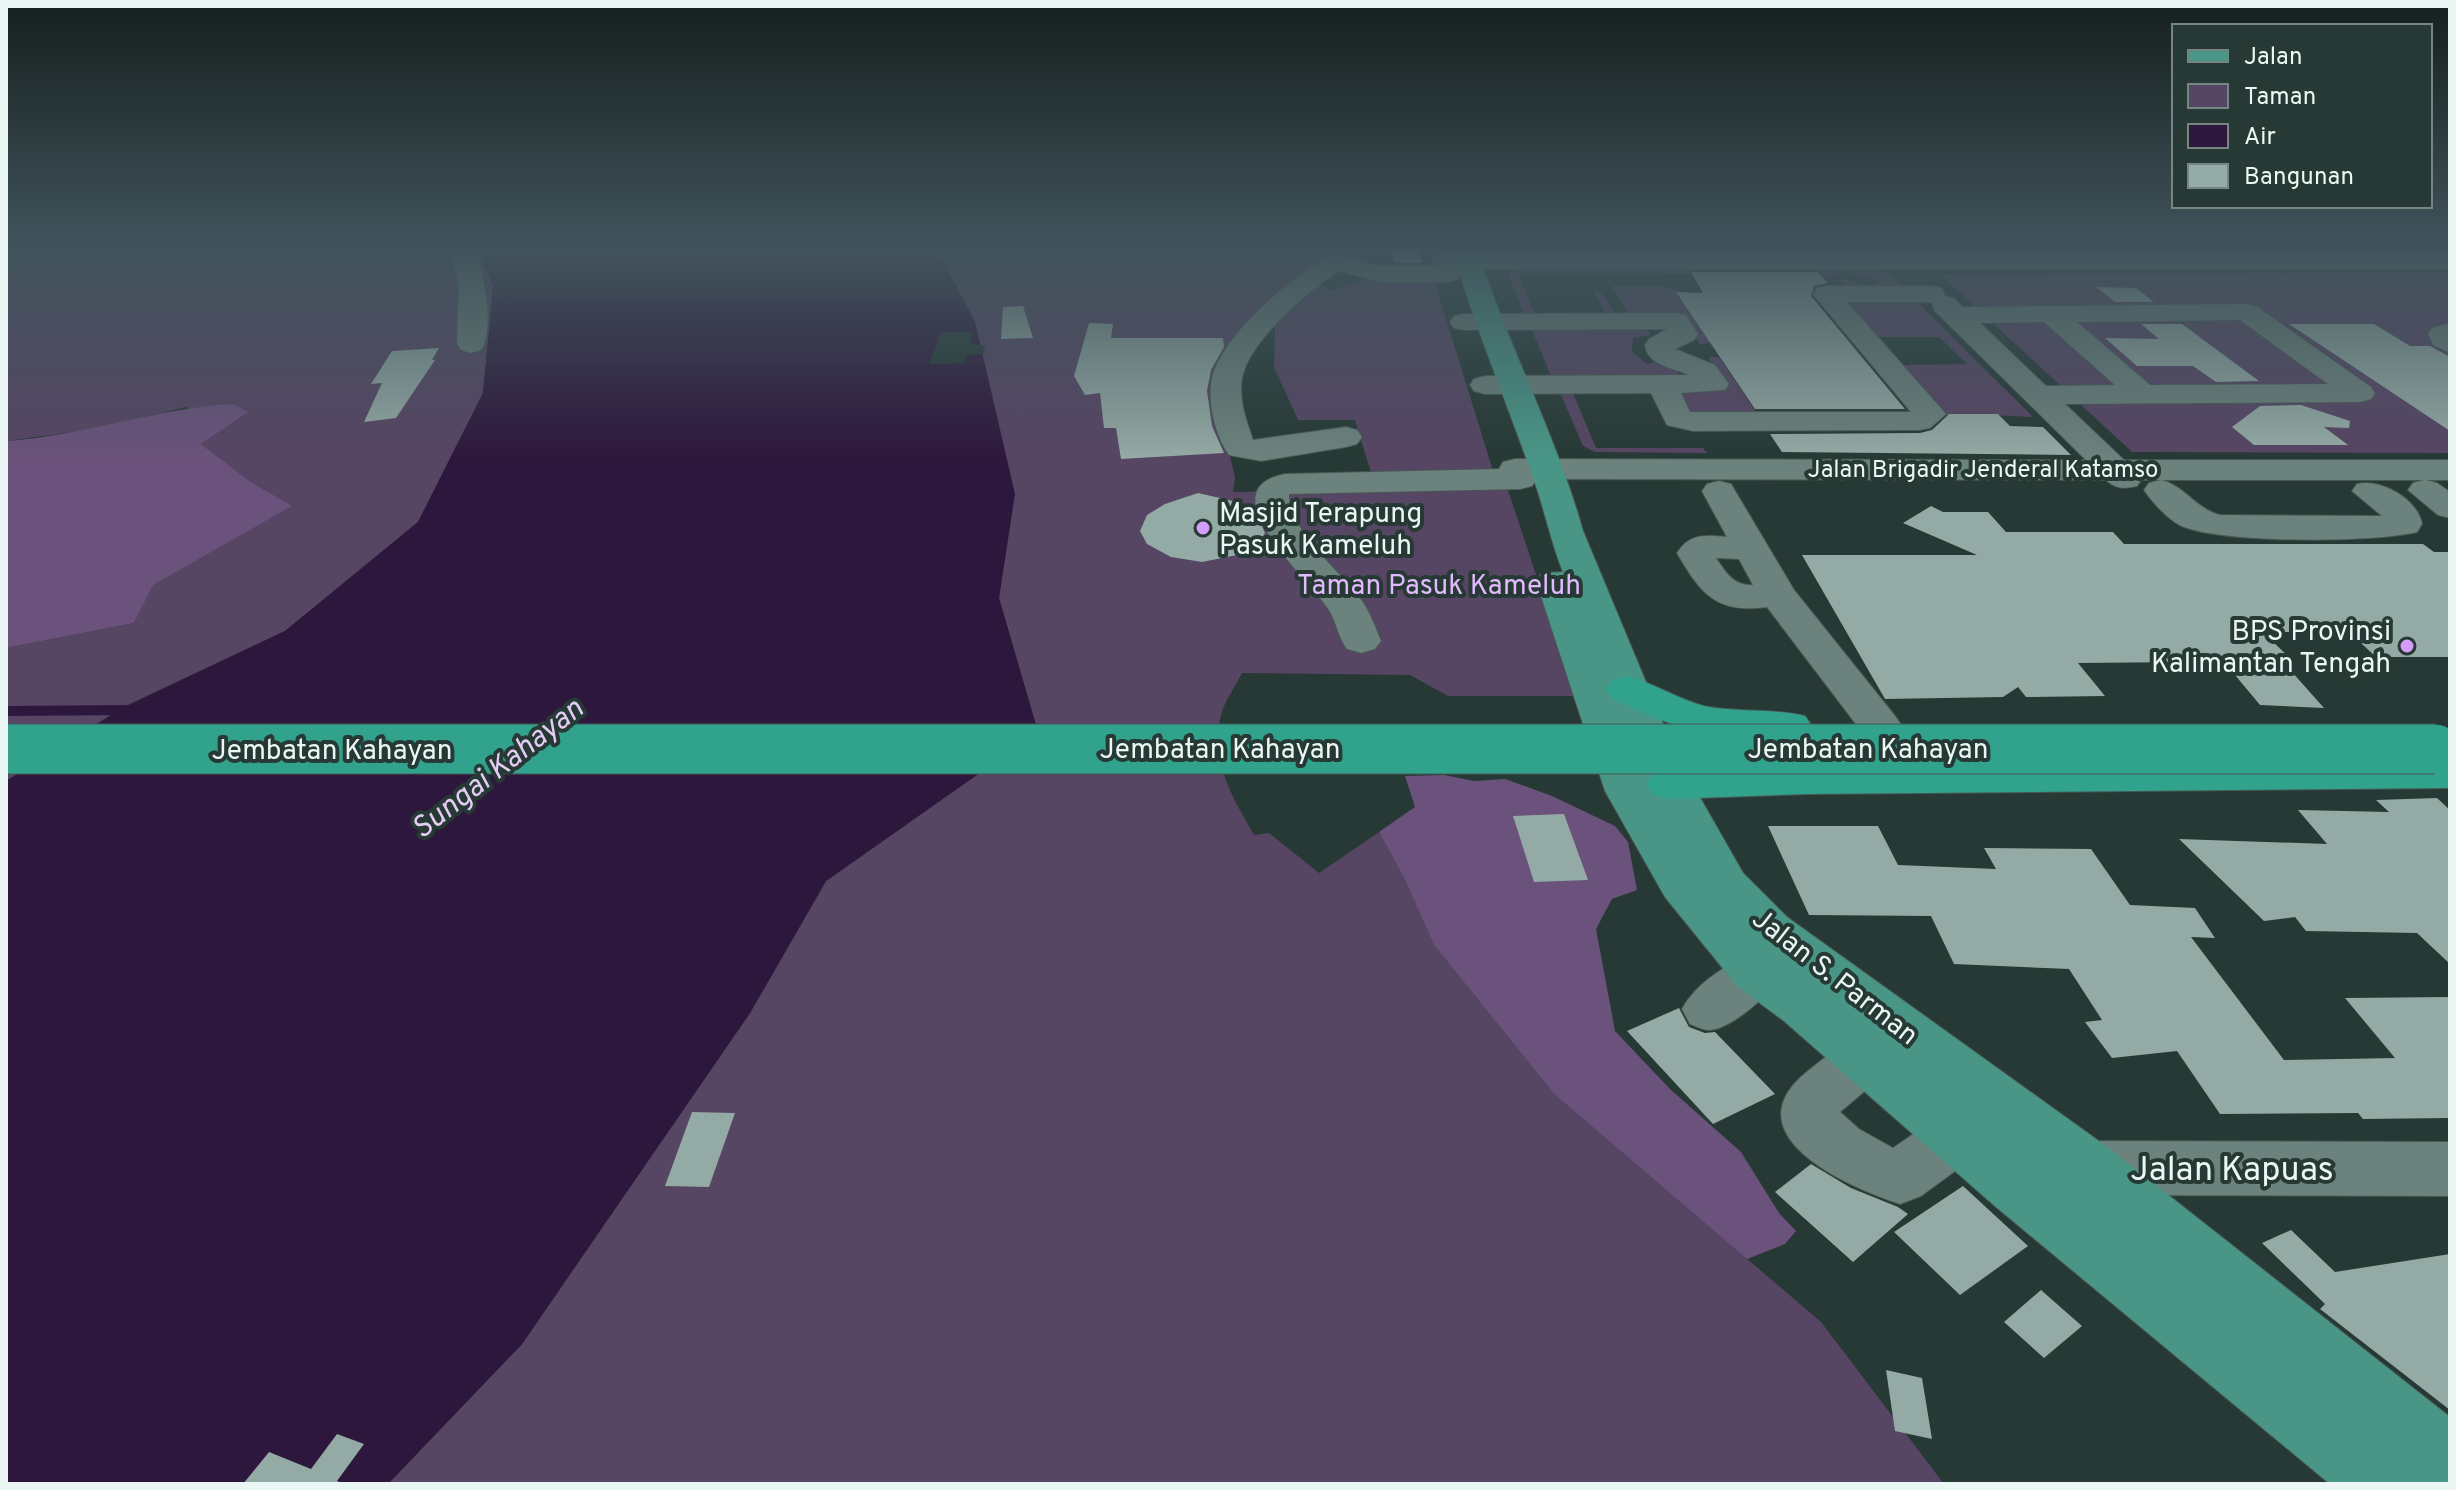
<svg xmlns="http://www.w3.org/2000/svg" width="2456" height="1490" viewBox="0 0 2456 1490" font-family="Overpass,sans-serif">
<rect width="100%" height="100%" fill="#263934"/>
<g fill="#574564">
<polygon points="6,250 478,250 493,287 483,393 418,522 285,631 123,707 6,781 6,648 134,623 152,585 291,506 251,482 201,444 217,432 186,407 95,429 6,441"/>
<path d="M937 250H1342L1247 333 1214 390 1235 477 1233 492 1507 487 1576 696H1448L1410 675 1242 673C1236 685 1226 699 1222 712 1207 757 1233 798 1254 835L1269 833 1319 873 1379 832 1404 878 1434 945 1554 1094 1821 1322 1944 1484H388L522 1344 750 1013 826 881 1038 732 999 598 1014 494 975 322Z"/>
<polygon points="1516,269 1691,270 1693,274 1518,273 1535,314 1606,314 1593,291 1602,293 1615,314 1525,317 1508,273"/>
<polygon points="1819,270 1884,271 1892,274 1907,291 1849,291 1840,280 1843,279 1867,286 1880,281 1843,271 1828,278 1831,285"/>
<polygon points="2450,273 2450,453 2132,452 1940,274"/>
<polygon points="1362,280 1435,283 1493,471 1372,476 1355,420 1298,420 1274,367 1275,326 1315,282 1332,290"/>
<polygon points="1612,286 1661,286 1685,293 1678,295 1711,343 1700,344 1681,317 1631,317"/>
<polygon points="1835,296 1911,296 2033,417 1969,414 1953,421 1901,365 1967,364 1939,337 1873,337"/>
<polygon points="1530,325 1647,326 1650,335 1633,338 1632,352 1647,364 1658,361 1676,366 1681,379 1552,379"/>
<polygon points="1708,357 1719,357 1761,419 1691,419 1671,387 1726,385"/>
<polygon points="1558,388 1572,391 1596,448 1703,448 1707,453 1595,452 1583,446"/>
</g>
<g fill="#6b527c">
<path d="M233 404 248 412 201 444 251 482 292 506 153 585 134 623 6 648V441C83 436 156 408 233 404Z"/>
<polygon points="1444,775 1474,781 1505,779 1552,796 1615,826 1628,842 1637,890 1612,899 1596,929 1615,1031 1670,1089 1741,1152 1779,1213 1796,1231 1785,1244 1747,1259 1554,1094 1434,945 1404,878 1379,832 1415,807 1405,776"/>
</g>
<polygon fill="#2e173c" points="478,250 937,250 975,322 1015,494 999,598 1038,732 826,881 750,1013 522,1344 388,1484 6,1484 6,781 123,708 285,631 418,522 483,393 493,287"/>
<polygon fill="#263934" points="941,332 972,332 970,343 984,346 985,353 966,356 964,363 929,364"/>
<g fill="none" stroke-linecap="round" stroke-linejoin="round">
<polyline stroke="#2e173c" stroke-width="10" points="6,711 131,710"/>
</g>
<g fill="#94aaa4">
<polygon points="1391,250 1417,250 1423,263 1395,263"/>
<polygon points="1691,272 1818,272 1827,283 1814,286 1811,296 1905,409 1755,409 1676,292 1703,293"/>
<polygon points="2096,287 2136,288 2154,302 2115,302"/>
<polygon points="1023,306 1033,338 1001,339 1003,307"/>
<polygon points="1089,323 1113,324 1111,338 1223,338 1224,347 1211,370 1207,391 1212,426 1224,453 1121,459 1116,428 1104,428 1100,393 1085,395 1074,376"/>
<polygon points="2141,324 2182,324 2259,381 2216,382 2193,366 2137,366 2105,338 2159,339"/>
<polygon points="2289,324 2374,324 2410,346 2430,346 2450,357 2450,431"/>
<polygon points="439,348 432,360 435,360 396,418 364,422 382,383 371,384 392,351"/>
<polygon points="2301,405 2350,421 2349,428 2324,427 2348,445 2254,445 2232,427 2260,406"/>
<polygon points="1949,414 1998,414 2010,426 2043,427 2071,455 1782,452 1770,434 1920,433 1932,430"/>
<polygon points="1198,493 1233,501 1255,511 1265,533 1261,541 1242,554 1202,562 1171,557 1147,544 1140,531 1147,515 1165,504"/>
<polygon points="1931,506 1943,512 1988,512 2006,532 2113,532 2124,544 2423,544 2434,552 2450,552 2450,657 2376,657 2349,632 2263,632 2294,662 2283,662 2324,708 2260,705 2230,669 2193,669 2186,662 2078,663 2105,696 2026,697 2018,687 2003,697 1885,699 1802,555 1977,555 1903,523"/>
<polygon points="2437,798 2450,810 2450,964 2417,933 2306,931 2295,917 2264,921 2179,839 2327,844 2298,810 2389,812 2376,800"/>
<polygon points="1564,814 1588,880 1534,882 1513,816"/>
<polygon points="1768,826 1878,826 1898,865 1996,869 1984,848 2091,849 2130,905 2195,908 2215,938 2191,937 2284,1060 2395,1058 2345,998 2450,997 2450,1118 2363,1119 2358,1113 2220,1114 2177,1051 2112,1058 2085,1022 2102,1020 2069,969 1954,964 1931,916 1809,915"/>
<polygon points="1679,1008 1689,1027 1705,1033 1715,1032 1775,1094 1713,1124 1627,1031"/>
<polygon points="692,1112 735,1113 709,1187 665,1186"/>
<polygon points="1811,1164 1851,1188 1898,1207 1908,1214 1853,1262 1775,1192"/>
<polygon points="1963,1186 2028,1246 1960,1295 1894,1232"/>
<polygon points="2291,1230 2335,1272 2450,1254 2450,1410 2320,1309 2325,1304 2262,1243"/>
<polygon points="2041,1290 2082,1326 2044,1358 2004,1322"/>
<polygon points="1886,1370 1922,1378 1932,1439 1895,1431"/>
<polygon points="337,1434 364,1444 337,1481 344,1484 243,1484 269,1452 311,1469"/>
</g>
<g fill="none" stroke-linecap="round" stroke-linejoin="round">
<defs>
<g id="minor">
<path d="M450 250H475C484 273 495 329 481 350L471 353 461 350 457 344 459 284Z"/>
<path d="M1444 253H2450V269H1458L1462 274 1458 279 1449 282H1382L1339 271C1308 291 1253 338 1243 374 1237 395 1246 420 1253 440L1346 427 1357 430 1362 437 1357 444 1346 447 1261 461 1229 455C1214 434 1205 395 1214 371 1231 328 1288 281 1326 257L1335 254 1382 266H1435L1431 261 1435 256Z"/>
<path d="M1826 286H1933L1942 288 1945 296 1954 298 1962 307 2246 304 2256 306 2371 387 2375 393 2371 399 2360 402 2065 404 2124 460H2450V480H2426L2437 483 2450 492V518L2438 515 2408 490 2413 483 2424 480H2141L2137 486C2124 489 2116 489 2106 480L1537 479 1532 486 1520 489 1289 494C1287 529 1343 574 1362 601 1371 614 1375 627 1381 641L1375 649 1361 653 1347 649C1338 637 1337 623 1329 610 1310 580 1205 489 1285 474L1499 469 1503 462 1515 459 2086 460 1934 310 1932 302H1847L1946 414 1930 428 1919 430 1693 431 1667 425 1651 393 1485 394 1474 391 1470 385 1474 379 1485 376 1689 375C1673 368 1647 365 1645 345L1649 339 1667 329 1464 330 1454 328 1450 322 1454 316 1464 314 1676 313 1686 315 1698 334 1694 340 1675 349 1715 365 1729 384 1725 390 1681 393 1690 412H1911L1813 294 1817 288ZM2240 320 2328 384 2150 385 2077 322ZM2044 322 2115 385 2046 386 1980 323Z"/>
<polygon points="2450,323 2450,353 2433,345 2428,334 2432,328"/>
<path d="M2161 480C2185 486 2196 509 2220 515L2382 516 2352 491 2357 484C2380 478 2418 499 2422 524L2417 532C2372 543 2226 543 2184 527 2170 522 2152 502 2144 490L2149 483Z"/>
<path d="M1719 481 1731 484 1794 590 1895 716 1902 726 1895 736 1880 740 1865 736 1767 607C1716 614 1701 594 1677 553 1690 533 1705 535 1727 537L1702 491 1707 484ZM1716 558 1739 559 1753 585C1734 586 1726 573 1716 558Z"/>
<path d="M1757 953 1776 959 1783 973C1774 991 1730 1031 1708 1030 1703 1030 1695 1026 1690 1024L1682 1009C1696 983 1729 962 1757 953Z"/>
<path d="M1865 1035 1885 1042 1893 1058 1885 1074 1840 1112 1859 1129 1893 1148 1935 1119 1956 1111 1977 1119 1986 1137 1977 1155 1921 1196 1900 1204C1847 1187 1728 1134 1808 1071 1827 1056 1842 1043 1865 1035Z"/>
<polygon points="2089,1141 2450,1142 2450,1196 2089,1195 2074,1199 2053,1191 2044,1172 2053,1153"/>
</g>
<path id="major" d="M1453 250H1477C1508 345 1556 435 1583 531L1678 759 1743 873 1787 917 2110 1149 2450 1417V1484H2330L1996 1207 1784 1021 1738 987 1665 897 1605 791 1536 581 1542 573 1563 572C1552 544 1546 517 1537 489 1510 409 1476 332 1453 250Z"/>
<g id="highway">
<path d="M1627 676C1654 683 1677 699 1704 706 1738 713 1773 708 1805 716L1812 726 1805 736C1742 752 1668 727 1612 698L1606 689 1612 680Z"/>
<polygon points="2450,758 2450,788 1809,794 1669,799 1653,795 1646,784 1653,773 1669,769 1809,764"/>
</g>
</defs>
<use href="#minor" stroke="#475854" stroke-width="2"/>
<use href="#major" stroke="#475854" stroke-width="2"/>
<use href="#highway" stroke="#475854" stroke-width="2"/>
<use href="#minor" fill="#6c827c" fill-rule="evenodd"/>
<use href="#major" fill="#499686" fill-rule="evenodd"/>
<use href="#highway" fill="#31a38d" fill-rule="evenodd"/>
<defs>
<polyline id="highway-bridge" points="6,749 2435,749"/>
</defs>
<use href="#highway-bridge" stroke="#475854" stroke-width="51" stroke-linecap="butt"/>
<use href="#highway-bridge" stroke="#31a38d" stroke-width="49"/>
</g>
<linearGradient id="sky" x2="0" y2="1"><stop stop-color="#151f1d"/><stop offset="0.54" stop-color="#41545c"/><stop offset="1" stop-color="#41545c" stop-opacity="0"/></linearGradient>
<rect width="2456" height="459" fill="url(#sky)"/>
<g fill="#d49cfb" stroke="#263934" stroke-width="3">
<circle cx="1203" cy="528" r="8"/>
<circle cx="2407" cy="646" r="8"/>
</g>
<g text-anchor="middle" stroke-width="8" stroke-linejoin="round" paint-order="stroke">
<g font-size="24" fill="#ebf7f4" stroke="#263934">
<text x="1983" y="477">Jalan Brigadir Jenderal Katamso</text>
</g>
<g font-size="28" fill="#ebf7f4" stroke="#263934" text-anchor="start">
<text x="1219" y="522">Masjid Terapung<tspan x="1219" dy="32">Pasuk Kameluh</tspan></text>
<text x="2391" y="640" text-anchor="end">BPS Provinsi<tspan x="2391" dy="32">Kalimantan Tengah</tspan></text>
</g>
<g font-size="28" fill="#e1b9fd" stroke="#263934">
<text x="1439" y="594">Taman Pasuk Kameluh</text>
</g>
<g font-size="28" fill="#ebf7f4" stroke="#263934">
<text x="1220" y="758">Jembatan Kahayan</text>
<text x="1868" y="758">Jembatan Kahayan</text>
<text x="332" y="759">Jembatan Kahayan</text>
<text transform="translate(1836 976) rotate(38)" y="10">Jalan S. Parman</text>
</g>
<g font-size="30" font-style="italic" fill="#e4ccf5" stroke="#263934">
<text transform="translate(497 768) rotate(-38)" y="10">Sungai Kahayan</text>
</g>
<g font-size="34" fill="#ebf7f4" stroke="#263934">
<text x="2232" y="1180">Jalan Kapuas</text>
</g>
</g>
<rect width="2456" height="1490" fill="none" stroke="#ebf7f4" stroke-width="16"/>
<rect x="2172" y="24" width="260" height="184" fill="#263934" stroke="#758581" stroke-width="2"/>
<rect x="2188" y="50" width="40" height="12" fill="#499686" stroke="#758581" stroke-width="2"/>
<text x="2244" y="64" font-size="24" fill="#ebf7f4">Jalan</text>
<rect x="2188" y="84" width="40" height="24" fill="#574564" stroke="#758581" stroke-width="2"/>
<text x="2244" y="104" font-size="24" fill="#ebf7f4">Taman</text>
<rect x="2188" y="124" width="40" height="24" fill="#2e173c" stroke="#758581" stroke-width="2"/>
<text x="2244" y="144" font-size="24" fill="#ebf7f4">Air</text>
<rect x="2188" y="164" width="40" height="24" fill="#94aaa4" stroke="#758581" stroke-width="2"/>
<text x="2244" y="184" font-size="24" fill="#ebf7f4">Bangunan</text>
</svg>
